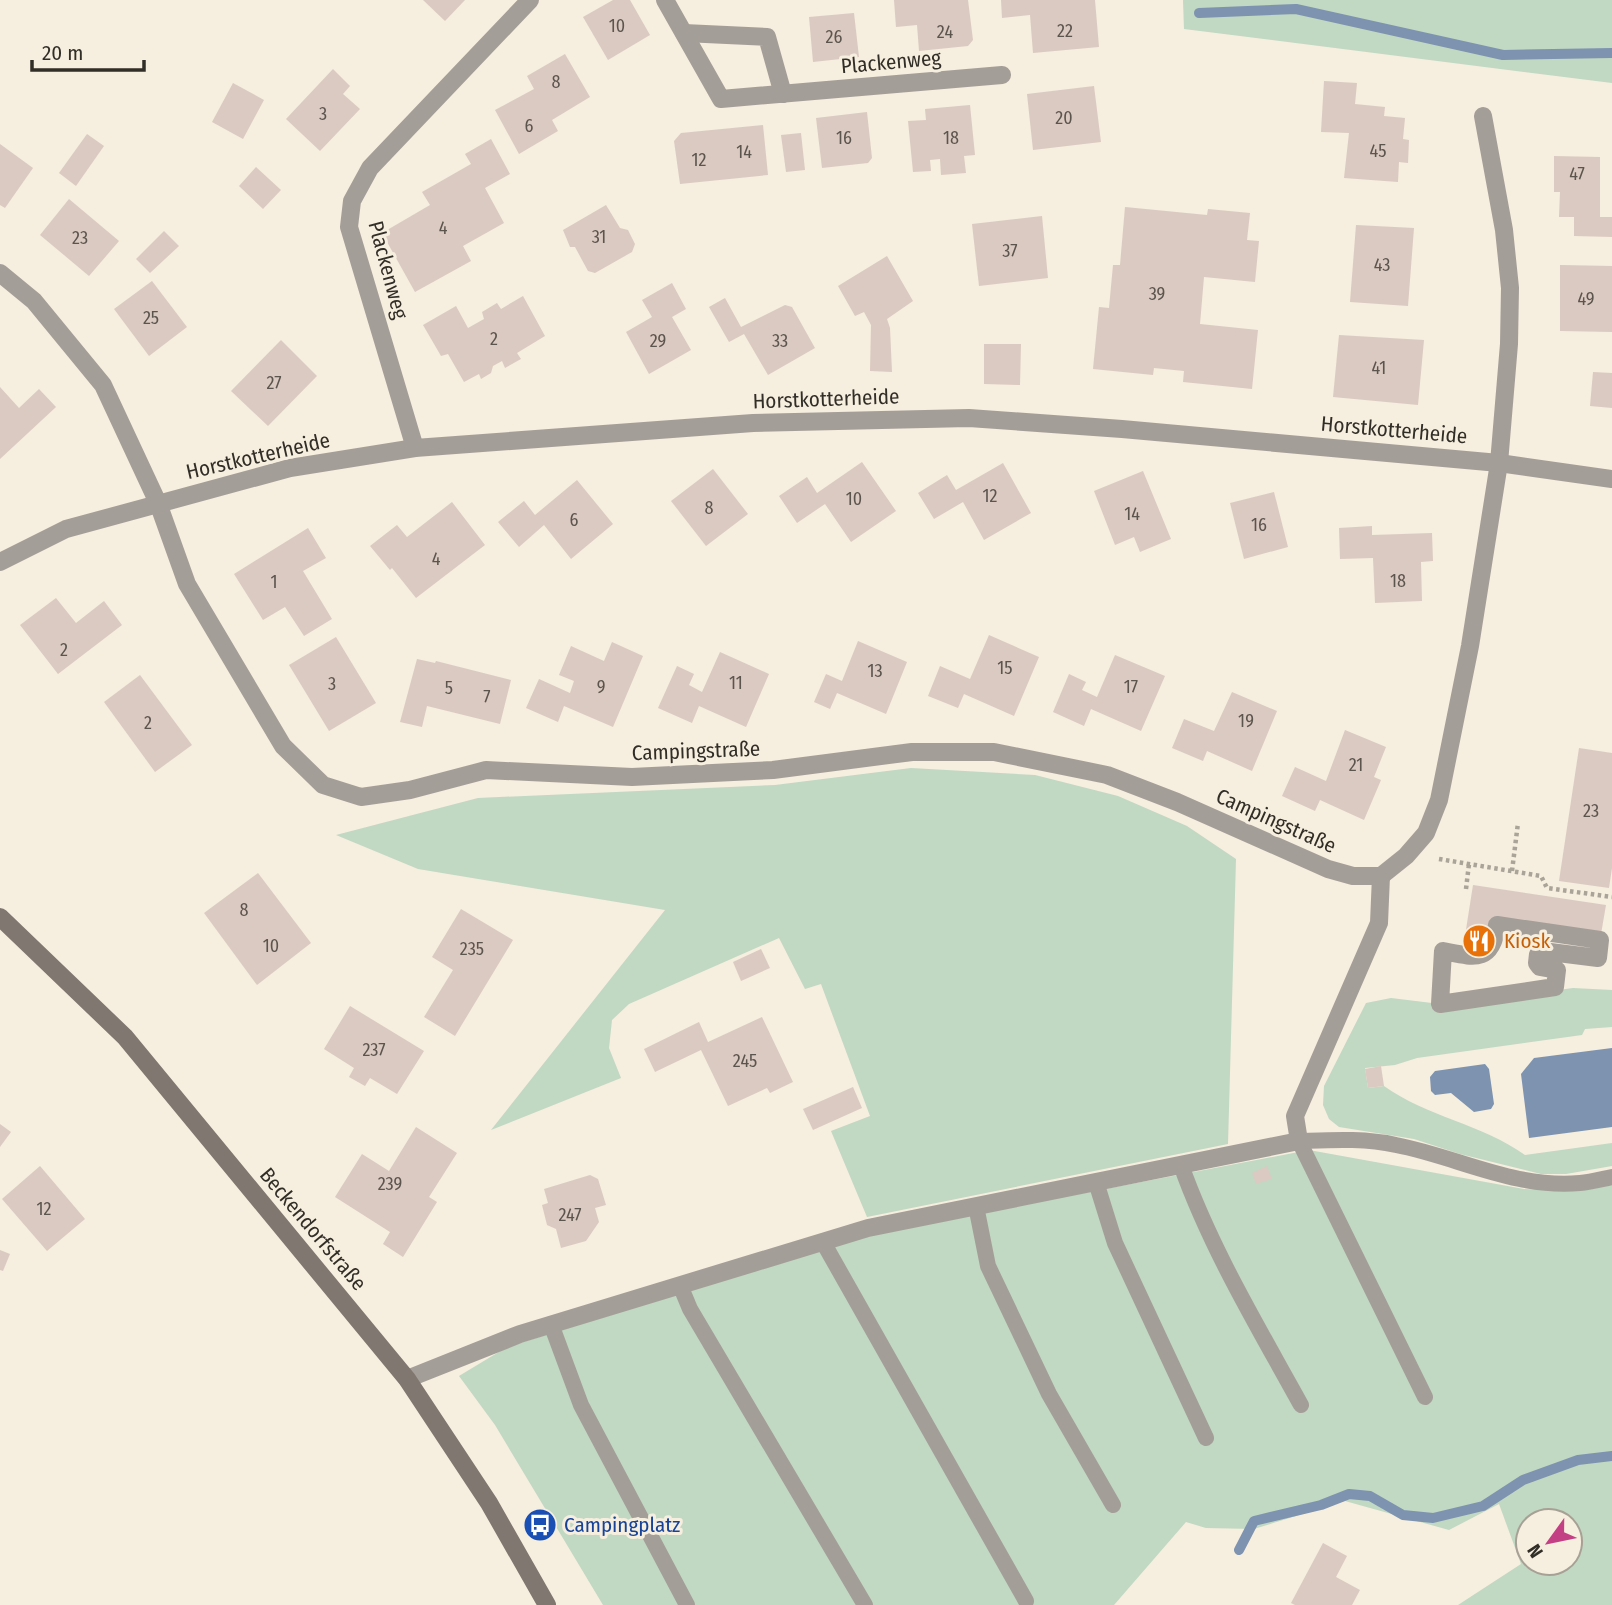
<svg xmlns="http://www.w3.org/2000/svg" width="1612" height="1605" viewBox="0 0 1612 1605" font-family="'Fira Sans Condensed',sans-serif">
<rect width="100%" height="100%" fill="#f6eede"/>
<g fill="#c1d8c2" fill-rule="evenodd">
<polygon points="1183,0 1612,0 1612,83 1184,29"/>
<polygon points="911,768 1035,775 1118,796 1187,826 1236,859 1228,1144 867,1217 831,1131 870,1116 821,984 805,989 779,938 629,1004 612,1020 609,1048 621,1078 491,1130 665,910 418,869 336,835 478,798 775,785"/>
<path d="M1573 988 1612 990V1027L1585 1029 1582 1035 1417 1058 1395 1065 1365 1068 1368 1088 1384 1086C1427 1117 1482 1124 1525 1155L1612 1143V1166L1566 1174H1541L1460 1154 1414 1139 1339 1127 1329 1119 1323 1105 1324 1086 1366 1003 1391 998 1440 1004V1006Z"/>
<path d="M1309 1150 1524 1189 1576 1191 1612 1183V1605H1458L1521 1564 1499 1504 1449 1530 1345 1501 1254 1529 1206 1528 1186 1522 1114 1605H603L495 1425 459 1376 507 1347 870 1234ZM1528 1521H1570V1563H1528Z"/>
</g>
<g fill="#7d93b0">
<polygon points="1612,1048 1612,1127 1529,1138 1521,1074 1534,1058"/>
<polygon points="1485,1064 1489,1069 1494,1104 1491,1109 1474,1112 1451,1093 1435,1095 1431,1091 1430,1077 1435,1071"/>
</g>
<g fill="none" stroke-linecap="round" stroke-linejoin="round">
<g stroke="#7d93b0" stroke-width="10">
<polyline points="1199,13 1296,9 1503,55 1612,53"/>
<polyline points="1239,1550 1254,1521 1321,1505 1349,1494 1370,1496 1403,1515 1433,1518 1483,1506 1523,1480 1578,1460 1612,1456"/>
</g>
</g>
<g fill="#dbcac1">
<polygon points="423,0 465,0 445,21"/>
<polygon points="613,0 630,0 650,35 608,60 583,17"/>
<polygon points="894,0 968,0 973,40 968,46 919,51 917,25 896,27"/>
<polygon points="1001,0 1095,0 1099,47 1033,53 1030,15 1002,18"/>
<polygon points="854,13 859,57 813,62 809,17"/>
<polygon points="565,54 590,97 552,120 558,131 519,154 495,110 534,89 527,76"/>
<polygon points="333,69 350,86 343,94 360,109 320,151 286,119"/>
<polygon points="1324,81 1357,83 1355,104 1385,107 1384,116 1405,118 1403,139 1409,140 1408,163 1399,162 1398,182 1344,178 1349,133 1321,132"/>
<polygon points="233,83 264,100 243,139 212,122"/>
<polygon points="1094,86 1101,142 1033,150 1027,94"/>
<polygon points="970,105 975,155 964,156 966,173 941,175 940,159 930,160 931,171 913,172 908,121 926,120 925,109"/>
<polygon points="867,112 872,158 868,163 822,168 816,118"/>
<polygon points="763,125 768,175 680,184 674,141 681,133"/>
<polygon points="801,133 805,170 786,172 781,135"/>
<polygon points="87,134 104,146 76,186 59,173"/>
<polygon points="491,139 510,174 485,188 504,223 463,246 471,261 415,292 382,233 430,205 422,192 471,164 465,154"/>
<polygon points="0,144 33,168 5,208 0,205"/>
<polygon points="1554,156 1600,157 1600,217 1612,217 1612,237 1574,236 1574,217 1559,217 1560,192 1554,192"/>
<polygon points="256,167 281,190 263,209 239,186"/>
<polygon points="69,199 119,241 89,276 40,235"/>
<polygon points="606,205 620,228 628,230 635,244 632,252 595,273 588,271 575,247 570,247 563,230"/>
<polygon points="1125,207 1207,215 1208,209 1250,213 1247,240 1259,241 1255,282 1204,277 1200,324 1258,330 1252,389 1183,382 1184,371 1154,368 1153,375 1093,369 1099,307 1109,308 1113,265 1120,265"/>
<polygon points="1042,216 1048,278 979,286 972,224"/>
<polygon points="1356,225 1414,228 1408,306 1350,302"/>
<polygon points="164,231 179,246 150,273 136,259"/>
<polygon points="887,256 913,301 887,319 890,328 892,372 870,371 871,325 864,312 855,316 838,286"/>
<polygon points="1560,265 1612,266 1612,332 1560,331"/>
<polygon points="152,281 187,327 149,356 114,309"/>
<polygon points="672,283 686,309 672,317 691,350 649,374 626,332 652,317 642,300"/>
<polygon points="523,296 545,336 517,353 521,359 505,368 502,361 493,366 491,373 481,379 479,374 464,382 448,354 441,356 423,325 456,306 468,328 484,319 482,312 497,303 501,309"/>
<polygon points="725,298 741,327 785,305 792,307 815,348 768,375 744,334 729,342 709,307"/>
<polygon points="1339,335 1424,340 1418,405 1333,397"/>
<polygon points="281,340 317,376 268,426 231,391"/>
<polygon points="984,344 1021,344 1020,385 984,384"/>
<polygon points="1593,372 1612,373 1612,408 1590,406"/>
<polygon points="0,387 19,408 39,389 56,407 0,459"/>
<polygon points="862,462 896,511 851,542 825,504 797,523 779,496 807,477 817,493"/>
<polygon points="1003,463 1031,513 984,540 963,502 934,519 918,493 947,475 956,490"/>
<polygon points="713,469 748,514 706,546 671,501"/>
<polygon points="1143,471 1171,539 1140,552 1134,537 1115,545 1094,491"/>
<polygon points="577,480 613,524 571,559 544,525 519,547 498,522 524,501 535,515"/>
<polygon points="1274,492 1288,547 1244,559 1230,503"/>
<polygon points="452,502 485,545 416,598 392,568 390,570 370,546 397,525 407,537"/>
<polygon points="1372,526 1372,535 1432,533 1433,561 1421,562 1422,601 1375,603 1373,558 1340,559 1339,528"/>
<polygon points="308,528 326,558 303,571 332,619 304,636 285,607 263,620 234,574"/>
<polygon points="56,598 76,623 104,601 122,625 58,674 20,625"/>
<polygon points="989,635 1039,657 1014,716 964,694 958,708 928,696 940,666 970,679"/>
<polygon points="336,637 376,703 329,731 289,665"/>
<polygon points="858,641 907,662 886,714 837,693 830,709 814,702 826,674 842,681"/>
<polygon points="612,642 643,656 613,727 564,706 558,722 526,708 539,679 570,693 574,681 559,675 571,646 604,661"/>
<polygon points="720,652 769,674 746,727 699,706 692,723 658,708 677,666 694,674 689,685 702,692"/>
<polygon points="1115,655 1165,676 1141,731 1091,709 1084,726 1053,712 1069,674 1086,682 1082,690 1097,697"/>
<polygon points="417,659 435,663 436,661 511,680 500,724 427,706 422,727 400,722"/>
<polygon points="140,675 192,745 155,772 104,702"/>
<polygon points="1232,692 1277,711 1252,771 1207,751 1203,761 1172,748 1184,719 1214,731"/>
<polygon points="1345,730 1386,747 1374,777 1381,780 1364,820 1320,800 1315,811 1282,796 1295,767 1326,781"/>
<polygon points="1579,748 1612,753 1612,868 1609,888 1559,881"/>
<polygon points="258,873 311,943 257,985 204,913"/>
<polygon points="1473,885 1606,905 1600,940 1497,925 1495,940 1462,955"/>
<polygon points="461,909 513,940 455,1036 424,1017 453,970 432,957"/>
<polygon points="761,949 770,968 741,981 733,962"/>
<polygon points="350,1006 424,1051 397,1094 370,1078 365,1086 349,1077 354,1068 324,1049"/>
<polygon points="762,1017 793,1082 770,1093 767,1088 728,1106 701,1050 655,1072 644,1049 699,1022 708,1042"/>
<polygon points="1381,1066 1384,1086 1368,1088 1365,1069"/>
<polygon points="853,1087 862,1108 813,1130 803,1109"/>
<polygon points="0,1124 11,1132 0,1147"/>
<polygon points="416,1127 457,1153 429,1197 437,1202 403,1257 383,1244 390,1232 335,1197 362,1154 389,1171"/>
<polygon points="40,1166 85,1219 47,1251 2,1199"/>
<polygon points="1267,1166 1272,1179 1256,1184 1252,1173"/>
<polygon points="590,1175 598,1179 606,1205 595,1208 599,1222 586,1241 561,1248 556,1229 547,1225 542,1205 548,1203 544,1189"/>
<polygon points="0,1250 10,1254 3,1271 0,1270"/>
<polygon points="1323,1543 1347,1556 1336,1577 1360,1590 1352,1605 1295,1605 1291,1603"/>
</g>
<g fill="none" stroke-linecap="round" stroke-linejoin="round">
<g stroke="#aaa498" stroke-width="4.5" stroke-dasharray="3.5 3.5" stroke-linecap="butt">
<polyline points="1439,859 1541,876 1547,888 1612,897"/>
<polyline points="1512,871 1518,823"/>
<polyline points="1466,889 1469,864"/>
</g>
<g stroke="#a49e99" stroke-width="16">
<path d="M1181 1165C1211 1249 1258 1327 1301 1405"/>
<polyline points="1096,1182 1115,1243 1206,1438"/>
<polyline points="976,1206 988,1266 1049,1394 1113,1505"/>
<polyline points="823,1242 1026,1601"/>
<polyline points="680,1285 690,1309 865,1605"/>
<polyline points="551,1324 581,1405 687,1605"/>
<path d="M1425 1397 1299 1141C1332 1140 1364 1138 1396 1145 1458 1157 1515 1189 1580 1183 1591 1182 1602 1179 1612 1177"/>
</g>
<g stroke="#a49e99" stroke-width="18">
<polyline points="665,0 721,99 1002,75"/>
<polyline points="684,33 767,37 783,94"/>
<polyline points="0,273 34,301 103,385 158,503 187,584 283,746 323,785 361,797 410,790 486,770 632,777 773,770 912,752 994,752 1107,775 1177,802 1328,869 1353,876 1381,876 1406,856 1426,833 1439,800 1470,646 1499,463 1509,344 1510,288 1504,230 1483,116"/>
<polyline points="415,448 349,227 352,201 370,168 530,0"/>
<polyline points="0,562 66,529 290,468 415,448 753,423 969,418 1122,429 1499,463 1612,479"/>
<path d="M1497 925 1600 940 1598 958 1542 951 1538 954 1537 963 1540 967 1557 970 1555 987 1440 1004 1443 951C1473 957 1492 964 1497 925Z"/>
<polyline points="407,1379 520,1334 868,1228 1299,1141 1295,1116 1379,923 1381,876"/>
</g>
<polyline stroke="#807770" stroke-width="18" points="0,917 125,1037 407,1379 489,1503 547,1605"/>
</g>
<defs>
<symbol id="restaurant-disc" viewBox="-11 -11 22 22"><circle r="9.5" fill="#e8710a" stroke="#f6eede"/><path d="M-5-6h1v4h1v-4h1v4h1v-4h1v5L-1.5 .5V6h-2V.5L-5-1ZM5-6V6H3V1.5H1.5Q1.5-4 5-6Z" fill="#fff"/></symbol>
<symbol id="bus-disc" viewBox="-11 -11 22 22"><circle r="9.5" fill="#1a4fb4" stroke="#f6eede"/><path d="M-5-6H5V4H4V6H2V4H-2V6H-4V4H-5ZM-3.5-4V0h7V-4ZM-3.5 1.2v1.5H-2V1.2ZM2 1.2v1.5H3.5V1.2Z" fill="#fff"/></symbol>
</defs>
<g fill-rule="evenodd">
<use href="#restaurant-disc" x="1460" y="922" width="38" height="38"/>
<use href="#bus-disc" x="521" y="1506" width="38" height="38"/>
</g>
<g text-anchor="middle" stroke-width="6" stroke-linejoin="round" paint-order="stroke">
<g font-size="18" fill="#5c554e">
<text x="617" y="32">10</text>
<text x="1065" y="37">22</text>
<text x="945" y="38">24</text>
<text x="834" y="43">26</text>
<text x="556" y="88">8</text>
<text x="323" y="120">3</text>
<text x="1064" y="124">20</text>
<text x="529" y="132">6</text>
<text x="844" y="144">16</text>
<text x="951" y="144">18</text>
<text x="1378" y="157">45</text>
<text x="744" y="158">14</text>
<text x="699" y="166">12</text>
<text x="1577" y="180">47</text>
<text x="443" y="234">4</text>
<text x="599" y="243">31</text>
<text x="80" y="244">23</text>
<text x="1010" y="257">37</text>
<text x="1382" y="271">43</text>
<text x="1157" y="300">39</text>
<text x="1586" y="305">49</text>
<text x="151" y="324">25</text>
<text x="494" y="345">2</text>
<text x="658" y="347">29</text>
<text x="780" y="347">33</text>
<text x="1379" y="374">41</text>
<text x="274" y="389">27</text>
<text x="990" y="502">12</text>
<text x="854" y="505">10</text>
<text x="709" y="514">8</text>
<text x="1132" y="520">14</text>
<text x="574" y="526">6</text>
<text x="1259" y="531">16</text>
<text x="436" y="565">4</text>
<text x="1398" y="587">18</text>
<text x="274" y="588">1</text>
<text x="64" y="656">2</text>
<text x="1005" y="674">15</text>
<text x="875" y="677">13</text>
<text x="736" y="689">11</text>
<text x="332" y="690">3</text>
<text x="601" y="693">9</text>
<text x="1131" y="693">17</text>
<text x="449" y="694">5</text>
<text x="487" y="703">7</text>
<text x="1246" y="727">19</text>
<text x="148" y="729">2</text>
<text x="1356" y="771">21</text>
<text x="1591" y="817">23</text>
<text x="244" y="916">8</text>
<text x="271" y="952">10</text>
<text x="472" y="955">235</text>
<text x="374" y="1056">237</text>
<text x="745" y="1067">245</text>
<text x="390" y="1190">239</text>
<text x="44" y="1215">12</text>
<text x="570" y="1221">247</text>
</g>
<g font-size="21" fill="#312e28" stroke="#f6eede">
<text transform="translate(891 62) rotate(-5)" y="7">Plackenweg</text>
<text transform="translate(388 270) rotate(75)" y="7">Plackenweg</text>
<text transform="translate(826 399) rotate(-2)" y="7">Horstkotterheide</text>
<text transform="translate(1394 430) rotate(5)" y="7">Horstkotterheide</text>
<text transform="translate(258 456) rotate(-13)" y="7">Horstkotterheide</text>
<text transform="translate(696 751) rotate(-2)" y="7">Campingstraße</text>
<text transform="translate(1276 821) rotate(24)" y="7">Campingstraße</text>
<text transform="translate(313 1229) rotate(50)" y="7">Beckendorfstraße</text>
</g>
<g font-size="21" fill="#c56008" stroke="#f6eede" text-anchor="start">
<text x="1504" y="948">Kiosk</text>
</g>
<g font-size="21" fill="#164399" stroke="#f6eede" text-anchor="start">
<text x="564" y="1532">Campingplatz</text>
</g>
</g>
<g transform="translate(1549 1542) rotate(237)"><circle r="33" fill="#f6eede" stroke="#a7a195" stroke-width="2"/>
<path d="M0-5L12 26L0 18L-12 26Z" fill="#c44085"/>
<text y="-10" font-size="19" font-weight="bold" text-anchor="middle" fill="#312e28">N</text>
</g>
<path d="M32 60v10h112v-10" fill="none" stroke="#312e28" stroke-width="3.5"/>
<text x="42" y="60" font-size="21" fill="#312e28" stroke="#f6eede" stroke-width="5" paint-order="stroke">20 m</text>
</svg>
